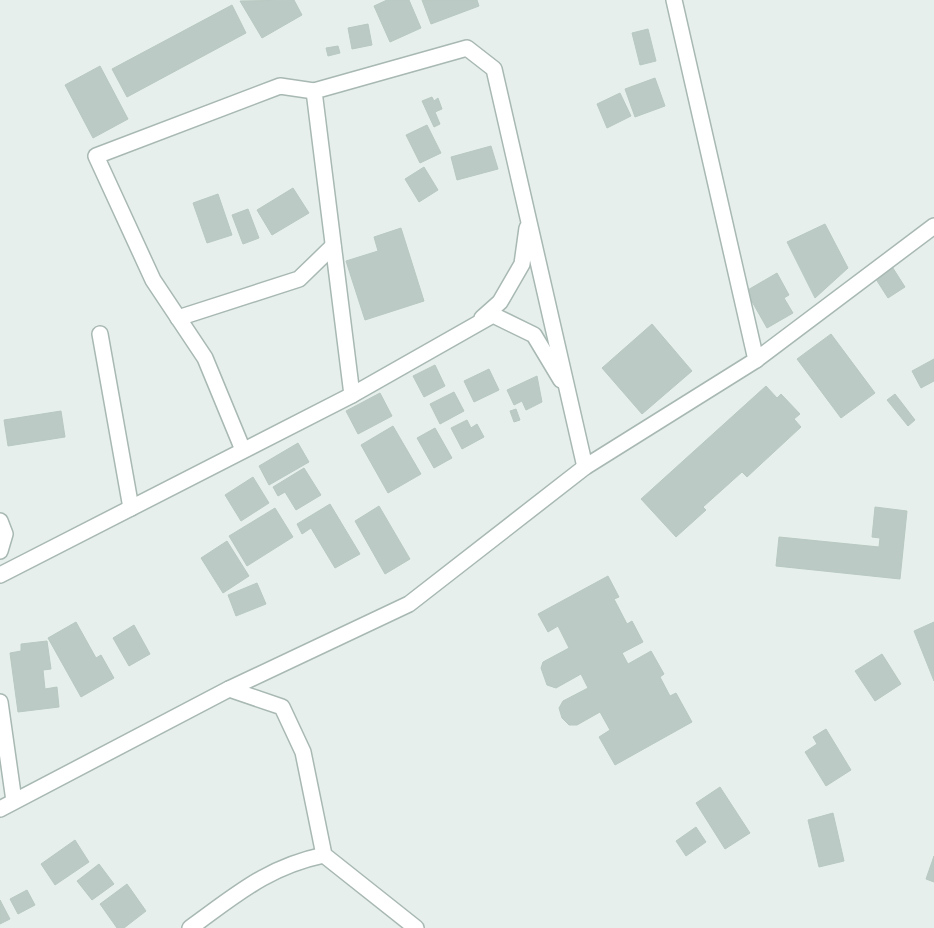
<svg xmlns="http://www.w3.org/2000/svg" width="934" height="928" viewBox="0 0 934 928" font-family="Cabin,sans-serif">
<rect width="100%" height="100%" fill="#e6efeb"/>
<g fill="#bbcac4" stroke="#b8c9c2">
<polygon points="294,0 302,15 262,38 240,1"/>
<polygon points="387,0 409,0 421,28 390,42 374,6"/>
<polygon points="422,0 477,0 479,6 431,24"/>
<polygon points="232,5 246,33 127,97 112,69"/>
<polygon points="368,24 372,45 352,49 348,28"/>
<polygon points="648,29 656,61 640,65 632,33"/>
<polygon points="338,46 340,53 328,56 326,48"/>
<polygon points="100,66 128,119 93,138 65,85"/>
<polygon points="655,78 665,106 635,117 625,89"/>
<polygon points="620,93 631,116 607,128 597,104"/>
<polygon points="432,97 434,101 438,98 442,109 435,112 440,124 434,127 422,101"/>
<polygon points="427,125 441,153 420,163 406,135"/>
<polygon points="491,146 498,169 457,180 451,157"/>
<polygon points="424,167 438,190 419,202 405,179"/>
<polygon points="293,188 309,213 272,235 257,210"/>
<polygon points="218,194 232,235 207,243 193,203"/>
<polygon points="248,209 259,238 243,244 232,215"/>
<polygon points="825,224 848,268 815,298 787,242"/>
<polygon points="401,228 424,301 365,320 346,261 378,251 374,237"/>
<polygon points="891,265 905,287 888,298 874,276"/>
<polygon points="777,273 789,295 784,298 793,313 767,328 746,291"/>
<polygon points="652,324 692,371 642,414 602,368"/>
<polygon points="831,334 875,393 841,418 797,359"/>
<polygon points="934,359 934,381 921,388 912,371"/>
<polygon points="435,365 445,386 424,397 413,376"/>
<polygon points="489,369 499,390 474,402 464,381"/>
<polygon points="537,376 542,402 526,410 522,401 514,405 507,390"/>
<polygon points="766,386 777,398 781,394 800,414 794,419 801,427 747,477 742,472 703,507 706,510 676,537 641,499"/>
<polygon points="454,392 464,411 440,424 430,404"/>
<polygon points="380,393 392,416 358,434 346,411"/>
<polygon points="895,394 915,420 908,426 887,400"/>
<polygon points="516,409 520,420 514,422 510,411"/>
<polygon points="61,411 65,437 8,446 4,420"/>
<polygon points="467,420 471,428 477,424 484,437 462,449 451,428"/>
<polygon points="393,426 421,474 388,493 361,445"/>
<polygon points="435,428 452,458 434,468 417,438"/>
<polygon points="298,443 309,462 269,485 259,466"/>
<polygon points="304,468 321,495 296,510 285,492 278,496 273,487"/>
<polygon points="253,477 269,503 241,521 225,495"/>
<polygon points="330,504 360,554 335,568 311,528 302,534 297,524"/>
<polygon points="379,506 410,559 385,574 355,521"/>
<polygon points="875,507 907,511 900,579 776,566 779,537 879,547 880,538 872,537"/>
<polygon points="275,508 293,537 247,566 229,536"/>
<polygon points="227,541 249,576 223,593 201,558"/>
<polygon points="608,576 619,597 614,599 627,624 632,621 643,642 622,653 628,664 651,651 664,674 660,677 670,696 676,693 692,722 615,765 599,737 610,730 600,712 577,725 569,725 562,718 559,708 563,701 588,688 581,674 556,688 547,685 541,668 543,662 569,648 558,626 548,632 538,614"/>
<polygon points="257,583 266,604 236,616 228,595"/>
<polygon points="76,622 96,658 101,655 114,678 81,697 48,638"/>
<polygon points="934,622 934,681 914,631"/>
<polygon points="134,625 150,654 129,666 113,638"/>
<polygon points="47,641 51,669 43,670 45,689 57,687 59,707 18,712 10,653 21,651 21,644"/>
<polygon points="882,654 901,684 875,701 855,671"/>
<polygon points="826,729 851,770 826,786 805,752 817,744 813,737"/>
<polygon points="720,787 750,833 725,849 696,803"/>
<polygon points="833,813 844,861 819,867 808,820"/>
<polygon points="696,827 706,842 686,856 676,841"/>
<polygon points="75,840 89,862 55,885 41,864"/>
<polygon points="934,856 934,882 926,879"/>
<polygon points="99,864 114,884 92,900 77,881"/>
<polygon points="127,884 146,911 124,928 117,928 100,904"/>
<polygon points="27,890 35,905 18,914 10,899"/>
<polygon points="0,900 10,919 0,924"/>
</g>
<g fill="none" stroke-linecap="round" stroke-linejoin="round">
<defs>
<g id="minor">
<polyline points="178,318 299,279 333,246"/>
<polyline points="482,318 500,302 522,264 527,228"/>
<polyline points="100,334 131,508"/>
<polyline points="756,360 934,226"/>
<polyline points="352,395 493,315 534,335 561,380"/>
<polyline points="243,450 205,358 153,280 96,156 280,86 314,91"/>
<polyline points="0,521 5,534 0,551"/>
<polyline points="0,575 352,395 314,91 467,48 494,69 585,467"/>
<polyline points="229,689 282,707 303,752 324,855 416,928"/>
<polyline points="0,702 14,801"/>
<polyline points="0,809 229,689 409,604 585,467 756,360 674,0"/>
<path d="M190 928C236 895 267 867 324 855"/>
</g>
</defs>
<use href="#minor" stroke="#a8b8b2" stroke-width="18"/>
<use href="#minor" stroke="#fff" stroke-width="15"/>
</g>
</svg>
